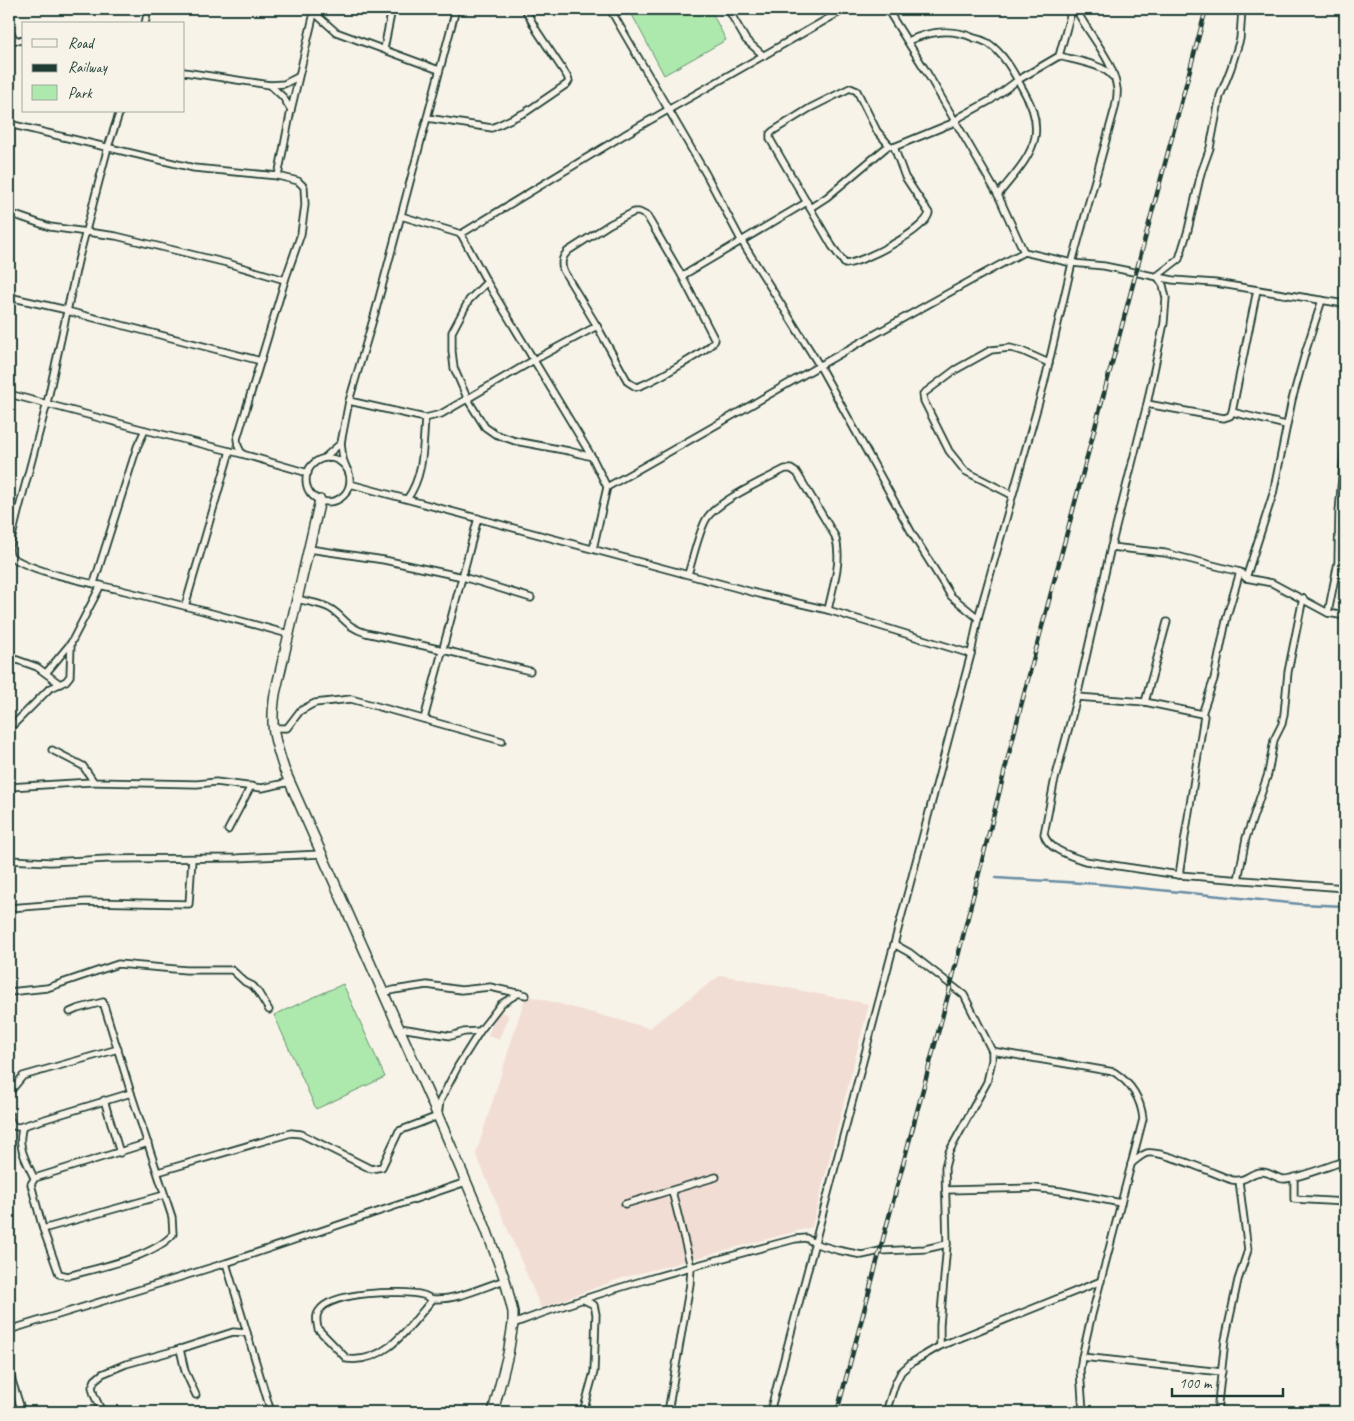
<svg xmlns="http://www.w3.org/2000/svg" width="1354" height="1421" viewBox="0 0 1354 1421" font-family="Caveat,sans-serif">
<rect width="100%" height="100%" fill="#f7f3e8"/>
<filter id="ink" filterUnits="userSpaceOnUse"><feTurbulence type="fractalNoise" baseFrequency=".02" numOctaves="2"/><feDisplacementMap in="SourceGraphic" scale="10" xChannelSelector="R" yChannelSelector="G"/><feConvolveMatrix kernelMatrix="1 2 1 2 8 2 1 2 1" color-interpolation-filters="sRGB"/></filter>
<g filter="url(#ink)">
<g fill="#f2ddd4">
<polygon points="721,975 869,1004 812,1227 622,1278 541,1308 476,1154 526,995 649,1028"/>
<polygon points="498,1011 509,1015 499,1039 488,1035"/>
</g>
<g fill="#ade8ad" stroke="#669270">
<polygon points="629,9 710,9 726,40 664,75"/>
<polygon points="343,984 385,1077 316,1109 274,1015"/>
</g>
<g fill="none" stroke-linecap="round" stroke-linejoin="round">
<polyline stroke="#688da5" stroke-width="2.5" points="996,878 1099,884 1300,904 1345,906"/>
<defs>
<g id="street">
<polyline points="310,9 336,32 439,70"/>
<polyline points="610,9 706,174 741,240 819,365 913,535 951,596 978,618"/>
<polyline points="728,9 746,40 764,56"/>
<polyline points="887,9 926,71 998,195 1024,252"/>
<path d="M1242 9 1240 39 1231 68 1220 96 1210 148 1201 173 1188 230 1179 259 1157 276 1163 285 1166 298 1164 323 1147 404 1111 547 1077 697 1054 783 1044 834C1047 849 1071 856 1085 861L1179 875 1345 888"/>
<polyline points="145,24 148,9"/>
<polyline points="9,30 15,40"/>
<polyline points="9,39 24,41"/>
<path d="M908 41C930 31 951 28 974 38 979 39 984 41 988 43 1003 53 1013 71 1021 86 1030 102 1038 117 1035 137 1031 158 1011 178 998 195"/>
<polyline points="384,49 392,9"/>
<path d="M1059 56C1073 60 1103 64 1112 76"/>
<polyline points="184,72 270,85 284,84 298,77"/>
<polyline points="270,85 283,97 291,110"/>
<path d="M850 88 857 91 877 131 889 145 894 147 905 177 929 213C926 230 862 263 845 264L832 246 770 139V134L773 131 810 108Z"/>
<polyline points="427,118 492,128 526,112 567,84 569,81 567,76 537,31 525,9"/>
<polyline points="9,124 194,168 278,176 298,181 304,187 305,205 301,234 285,280 237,439 238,446 242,454"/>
<polyline points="894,147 955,122 960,117 991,100 1018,80 1059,56 1072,9"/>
<polyline points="278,176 291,110 314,13"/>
<polyline points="810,208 827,197 889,145"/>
<path d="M634 212H639L647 216 682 276 715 340C712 349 647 385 636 387L628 382 597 326 563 270C561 262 562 257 568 251L610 224Z"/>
<polyline points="9,213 50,227 116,236 227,263 285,280"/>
<polyline points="401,216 461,234 487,282 592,457 607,487 593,549"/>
<polyline points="461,234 624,135 845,9"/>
<polyline points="682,276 807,202"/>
<polyline points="487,282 469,300 452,332 452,351 454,368 468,400 485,427 495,434 515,441 569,451 592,457"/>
<polyline points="9,297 67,310"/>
<polyline points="67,311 261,361"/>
<polyline points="9,394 145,430 242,454 308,473"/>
<polyline points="349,401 425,418 441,414 534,360 597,326"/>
<polyline points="1147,404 1224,418 1230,416 1232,412 1257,290"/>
<polyline points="1232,412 1286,425"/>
<polyline points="324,458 341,443"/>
<circle cx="328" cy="480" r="22"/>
<polyline points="346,467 343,459 341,443 349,401 375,313 456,9"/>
<polyline points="350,484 763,595 828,610 971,654"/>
<path d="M607 487C746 409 883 327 1024 252L1072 263 1104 266 1173 280 1215 283 1345 304"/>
<polyline points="1012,495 965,471 949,451 924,401 923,394 955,370 991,350 1010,348 1022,351 1049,363"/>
<path d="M407 499C424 476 423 446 425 418"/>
<polyline points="1111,547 1165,553 1240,572 1246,578 1272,583 1328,613 1345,616"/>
<polyline points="309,549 384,560 463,577 531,598"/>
<path d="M9 555C31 573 98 584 129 592 182 605 235 619 288 634"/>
<polyline points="10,555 9,549 18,512 47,403 78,261 108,147 120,111"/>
<path d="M688 574C693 559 699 530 707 518 718 501 766 479 785 469H791L797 473 835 536C843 560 833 585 828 610"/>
<polyline points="1246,578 1273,494 1292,400 1306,350 1322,300"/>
<polyline points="94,583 137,447 145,430"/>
<path d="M297 599C308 602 321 603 331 609 345 618 346 627 366 633L443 650 530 671"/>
<polyline points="185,606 230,451"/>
<polyline points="1328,613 1338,562 1339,512 1345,441"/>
<polyline points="9,657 37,667 60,684"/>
<polyline points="46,673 71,643"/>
<polyline points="1077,697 1145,702 1202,714"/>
<polyline points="1145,702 1167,622"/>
<polyline points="424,719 478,518"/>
<polyline points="9,724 14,724 49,689 66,681 70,676 71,643 101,585"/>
<polyline points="273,728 287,728 300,711 309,706 315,703 351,699 502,741"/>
<polyline points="52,750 83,766 94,782 197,784 216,782 262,788 290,782"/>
<polyline points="9,787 92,782"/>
<polyline points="228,830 251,786"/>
<polyline points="9,860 50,862 107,859 237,858 322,854"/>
<polyline points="1179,875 1204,716 1202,714 1214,679 1227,616 1240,572"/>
<polyline points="1238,880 1246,838 1268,774 1274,740 1282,724 1284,714 1288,672 1303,598"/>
<polyline points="9,908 86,902 189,904 192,859"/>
<polyline points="894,944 910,953 964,995 992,1051 992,1060 987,1082 949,1152 945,1167 947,1244 940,1325 940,1346"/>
<polyline points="9,992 47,988 118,964 186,970 232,970 245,982 253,986 258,992 269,1010"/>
<polyline points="383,993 394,990 427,985 461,990 490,987 526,995"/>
<path d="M70 1012 77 1009 103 1002 131 1093 172 1217 173 1234C154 1257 97 1268 68 1276L59 1274 43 1229 31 1184 35 1178 148 1143"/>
<polyline points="400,1028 451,1036 464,1032 480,1031"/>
<path d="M992 1051 1114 1072C1131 1083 1141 1099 1143 1119L1090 1322 1082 1357 1080 1370 1083 1412"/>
<polyline points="9,1093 23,1076 118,1049"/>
<polyline points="104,1100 120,1153"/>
<path d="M9 1115C11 1122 11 1127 19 1127L131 1093"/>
<path d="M23 1126C16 1146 26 1160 34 1178"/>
<path d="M1131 1164C1136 1160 1141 1155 1147 1153 1162 1150 1215 1174 1232 1180 1248 1182 1249 1172 1262 1172 1270 1172 1277 1179 1284 1179 1296 1179 1331 1165 1345 1161"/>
<polyline points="158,1172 291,1133 301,1134 371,1169 382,1167 399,1131 438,1116 440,1101 458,1066 480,1031 501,1004 519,993"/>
<polyline points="1294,1177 1294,1199 1345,1202"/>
<polyline points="946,1190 1034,1188 1061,1191 1121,1203"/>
<polyline points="625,1204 716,1177"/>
<polyline points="43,1229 164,1195"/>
<polyline points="226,1263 271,1412"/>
<path d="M433 1299C410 1325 387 1364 347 1359L318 1329C317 1323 315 1316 319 1311 331 1291 403 1290 423 1295 427 1296 430 1299 434 1299 457 1300 483 1287 505 1280"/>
<path d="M513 1324C605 1289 700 1264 795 1239L806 1238 816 1244 837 1250 862 1255 880 1251 925 1249 947 1244"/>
<polyline points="9,1330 226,1263 466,1182"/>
<polyline points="180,1349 185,1371 196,1395"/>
<polyline points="1082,1357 1222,1372"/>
<polyline points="9,1371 22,1412"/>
<polyline points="102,1412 94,1395 92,1387 95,1380 102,1374 126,1364 180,1349 233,1332 247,1333"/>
<polyline points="583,1412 594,1372 596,1314 594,1305 584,1300"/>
<polyline points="668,1412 690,1284 691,1267 672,1191"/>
<path d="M770 1412 971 654 978 618 1044 384 1072 263 1115 108C1116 102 1118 95 1117 89 1113 58 1089 36 1076 9"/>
<polyline points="886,1412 895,1384 901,1372 911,1363 940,1346 1101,1281"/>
<polyline points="1217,1412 1225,1340 1238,1280 1248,1250 1239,1181"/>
</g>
<path id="secondary" d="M320 500 275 694C270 727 274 738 284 769L438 1116 483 1221 505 1280 513 1312V1324L508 1354 493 1412"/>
</defs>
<use href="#street" stroke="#1f3d34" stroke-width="9"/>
<use href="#secondary" stroke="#1f3d34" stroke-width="12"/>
<use href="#street" stroke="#f7f3e8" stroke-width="5.5"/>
<use href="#secondary" stroke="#f7f3e8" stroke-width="9"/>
<defs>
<polyline id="rail" points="837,1412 951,984 1022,702 1206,9"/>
</defs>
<use href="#rail" stroke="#1f3d34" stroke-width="4.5"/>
<use href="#rail" stroke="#f7f3e8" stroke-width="2.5" stroke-dasharray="8" stroke-linecap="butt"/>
</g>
</g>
<rect width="1354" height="1421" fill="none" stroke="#f7f3e8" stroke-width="30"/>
<rect x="15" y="15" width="1324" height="1391" fill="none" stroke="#1f3d34" stroke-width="2" filter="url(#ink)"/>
<rect x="22" y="22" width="162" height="90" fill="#f7f3e8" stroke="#a1aaa0"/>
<rect x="32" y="39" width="25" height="8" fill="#f7f3e8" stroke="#a1aaa0"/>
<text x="68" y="48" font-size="15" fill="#1f3d34">Road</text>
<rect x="32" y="64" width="25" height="8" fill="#1f3d34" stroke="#a1aaa0"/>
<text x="68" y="72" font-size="15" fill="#1f3d34">Railway</text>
<rect x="32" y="85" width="25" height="15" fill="#ade8ad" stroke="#a1aaa0"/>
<text x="68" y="98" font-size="15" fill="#1f3d34">Park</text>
<path d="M1172 1388v8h111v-8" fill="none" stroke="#1f3d34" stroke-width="2.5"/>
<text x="1179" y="1388" font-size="15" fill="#1f3d34" stroke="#f7f3e8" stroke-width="4" paint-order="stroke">100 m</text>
</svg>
